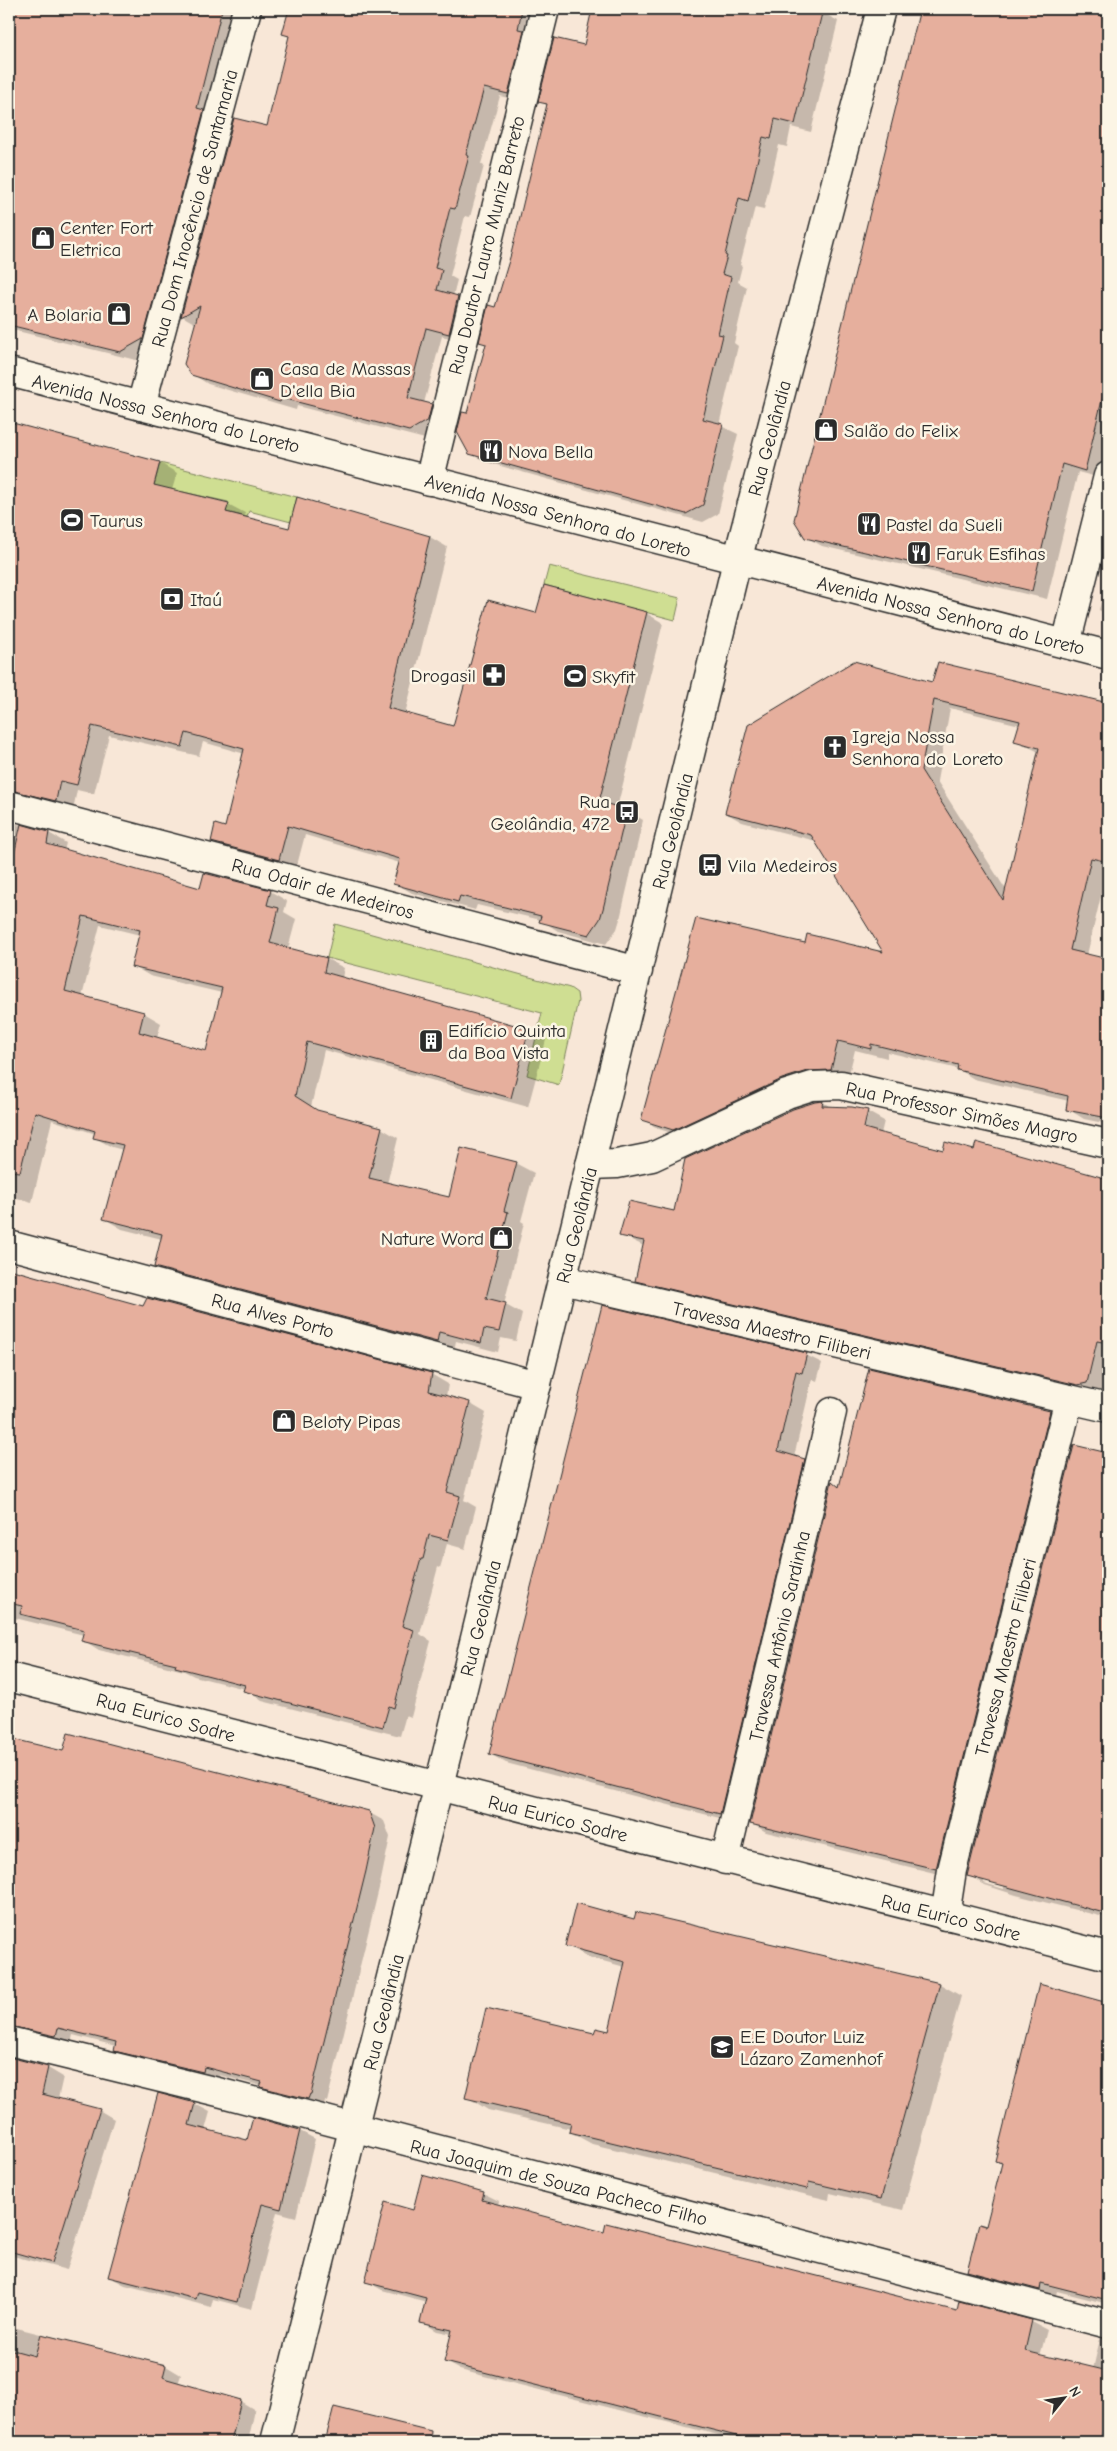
<svg xmlns="http://www.w3.org/2000/svg" width="1117" height="2451" viewBox="0 0 1117 2451" font-family="'Comic Neue',sans-serif">
<rect width="100%" height="100%" fill="#f8e7d7"/>
<filter id="ink" filterUnits="userSpaceOnUse"><feTurbulence type="fractalNoise" baseFrequency=".02" numOctaves="2"/><feDisplacementMap in="SourceGraphic" scale="10" xChannelSelector="R" yChannelSelector="G"/><feConvolveMatrix kernelMatrix="1 2 1 2 8 2 1 2 1" color-interpolation-filters="sRGB"/></filter>
<g filter="url(#ink)">
<g fill="#cfde92" stroke="#7d845e">
<polygon points="160,463 297,497 291,522 249,511 247,517 226,512 228,502 183,492 151,496"/>
<polygon points="549,566 680,598 675,620 544,585"/>
<polygon points="335,924 570,988 577,993 578,1001 559,1085 527,1075 542,1013 327,958"/>
</g>
<g fill="#0003" fill-rule="evenodd">
<polygon points="9,9 240,9 158,348 136,360 9,329 9,167 24,104 9,100"/>
<polygon points="290,9 534,9 524,102 500,96 481,164 484,166 470,217 465,216 450,276 457,280 453,296 473,306 465,342 442,336 424,403 447,414 443,429 425,439 297,406 296,410 208,384 192,374 196,324 182,316 235,119 268,128 290,37 284,33"/>
<polygon points="594,9 816,9 838,21 811,132 791,127 787,147 779,145 764,209 755,207 740,265 742,266 738,282 747,287 734,343 738,346 719,425 738,434 718,514 703,522 486,462 470,453 468,414 487,345 481,341 496,308 512,255 548,106 540,101 585,46"/>
<polygon points="922,9 1108,9 1108,480 1078,472 1047,599 822,546 806,537 795,520"/>
<path d="M9 422 160 463 177 473 172 490 228 504 245 513 244 518 290 529 298 498 430 537 447 547 405 714 454 728 537 615 646 613 663 623 617 808 626 810 643 820 620 919 617 929 606 944 558 931 541 920 477 905 475 910 412 893 395 883 400 863 305 835 296 869 229 851 212 842 226 828 245 754 203 742 199 756 109 735 94 794 77 790 73 810 10 812 13 823 49 833 66 843 64 851 201 890 270 891 287 901 284 912 296 919 288 949 327 959 344 968 342 978 529 1030 546 1040 528 1107 324 1050 311 1107 319 1112 381 1128 398 1138 387 1184 450 1199 462 1149 517 1164 534 1173 521 1221 524 1223 504 1304 522 1314 516 1341 501 1338 498 1352 456 1341 454 1351 173 1277 156 1267 162 1239 122 1229 105 1219 123 1150 112 1147 95 1138 96 1134 52 1120 32 1202 9 1196ZM100 925 140 935 133 966 150 976 222 993 207 1053 157 1038 161 1023 144 1013 82 997Z"/>
<polygon points="1108,574 1108,615 1099,610"/>
<path d="M939 664 1108 705V866L1087 955 1108 960V1124L1084 1119 1068 1109 1069 1101 974 1079 958 1069 887 1052V1058L855 1050 848 1078 690 1139 659 1129 642 1119 806 944 886 954 816 841 742 822 726 813 933 684ZM950 708 1020 725 1016 741 1039 752 1006 890 937 781Z"/>
<path d="M823 1102 832 1108H852L868 1112 884 1121 881 1134 944 1152 1103 1179 1108 1182V1391L1096 1394 653 1290 636 1280 644 1246 621 1235 674 1213 815 1103ZM866 1115H868L863 1134Z"/>
<polygon points="9,1270 144,1307 431,1374 448,1384 446,1397 469,1403 486,1413 464,1500 476,1507 465,1549 447,1544 440,1568 438,1567 420,1634 431,1641 411,1717 406,1715 400,1736 262,1701 245,1689 194,1676 184,1671 99,1650 83,1640 84,1635 11,1617 9,1622"/>
<polygon points="806,1355 822,1363 817,1381 812,1379 794,1457 820,1469 735,1822 506,1763 490,1754"/>
<polygon points="1050,1412 1064,1420 951,1877 766,1832 751,1823 833,1482 841,1487"/>
<path d="M1075 1447 1108 1454V1918L1016 1895 985 1885 968 1875ZM984 1880 1004 1886V1889L984 1883Z"/>
<polygon points="9,1739 64,1752 368,1812 384,1821 390,1837 381,1880 327,2102 325,2101 323,2107 277,2095 262,2086 219,2075 218,2080 130,2059 115,2050 116,2046 73,2035 71,2044 9,2047"/>
<polygon points="635,1921 940,1984 961,1996 903,2210 830,2193 829,2200 592,2144 570,2132 571,2129 488,2110 467,2097 595,2035 610,2032 625,1967 588,1957 566,1945"/>
<polygon points="1040,1986 1108,2004 1108,2304 1057,2291 1055,2298 983,2279 968,2270 987,2227 1003,2164 996,2160"/>
<polygon points="9,2049 11,2059 48,2068 63,2077 58,2099 99,2110 114,2119 67,2270 9,2255"/>
<polygon points="195,2104 210,2112 205,2130 248,2142 254,2119 300,2131 315,2139 296,2217 277,2212 252,2309 213,2299 211,2307 125,2285 110,2277"/>
<polygon points="483,2193 499,2201 498,2205 605,2233 958,2312 960,2303 1032,2322 1047,2330 1040,2356 1093,2369 1100,2339 1108,2340 1108,2442 746,2442 460,2370 445,2362 452,2334 437,2331 422,2322 427,2302 382,2290 366,2281 414,2211"/>
<polygon points="9,2326 166,2366 181,2375 178,2384 240,2401 255,2410 248,2442 9,2442"/>
<polygon points="335,2408 419,2434 417,2442 327,2442"/>
</g>
<g fill="#e6af9d" stroke="#2b2b2b" fill-rule="evenodd">
<polygon points="9,9 222,9 197,108 204,110 143,339 120,352 9,325"/>
<polygon points="289,9 522,9 518,29 524,30 508,94 484,88 466,155 469,156 455,209 450,208 435,268 442,270 437,290 458,296 449,334 426,328 408,398 432,404 428,420 409,431 282,398 280,402 191,375 184,364 200,306 181,317 234,118 267,126 289,36 282,34"/>
<polygon points="592,9 823,9 795,124 775,119 771,139 763,137 748,201 739,198 725,255 727,256 722,274 731,277 718,334 723,335 703,419 723,424 703,505 686,514 469,454 457,432 462,412 467,413 486,344 479,342 488,305 495,307 511,254 547,104 538,102 554,38 584,45"/>
<polygon points="920,9 1077,9 1108,17 1108,375 1085,471 1062,464 1032,591 805,538 794,520"/>
<polygon points="9,422 160,462 154,485 229,503 226,512 289,528 297,497 430,536 388,708 453,726 488,600 536,613 544,585 647,612 599,802 627,809 603,909 600,919 589,935 539,922 541,916 460,896 458,902 393,884 400,859 288,826 279,860 211,842 215,824 225,827 244,749 186,733 182,747 92,726 77,785 60,781 56,801 9,790"/>
<path d="M854 661 932 682 938 662 1108 703V862L1091 858 1070 950 1108 959V1118L1066 1110 1068 1096 957 1070 958 1065 871 1044V1049L838 1041 831 1070 807 1071 782 1079 673 1130 641 1120 696 918 805 943 807 934 883 952 811 835 725 813 748 725ZM934 700 1020 721 1014 741 1039 748 1003 900 921 770Z"/>
<path d="M21 824 49 832 47 844 200 888 204 873 271 890 267 905 279 908 270 943 327 958 324 972 529 1029 511 1098 307 1042 295 1096 317 1110 382 1127 369 1178 449 1197 461 1148 517 1162 504 1211 508 1212 486 1298 506 1303 499 1332 484 1329 481 1343 439 1332 437 1342 154 1267 162 1234 103 1219 123 1145 93 1138 95 1131 35 1112 20 1172 9 1171V876ZM83 916 140 930 131 967 222 988 206 1051 139 1032 144 1012 65 991Z"/>
<polygon points="823,1101 822,1106 852,1107 868,1110 864,1128 943,1150 945,1142 974,1150 976,1142 1108,1179 1108,1343 1097,1341 1087,1383 1078,1385 635,1281 644,1241 619,1236 629,1201 674,1211 685,1159 793,1109 815,1102"/>
<polygon points="9,1269 143,1306 147,1298 432,1373 429,1391 470,1402 447,1492 460,1496 448,1540 429,1535 423,1559 421,1559 402,1626 414,1630 394,1708 389,1706 383,1727 243,1691 245,1685 175,1667 176,1664 81,1641 84,1630 20,1614 22,1606 9,1603"/>
<polygon points="602,1305 807,1353 802,1373 796,1371 778,1451 805,1459 720,1814 489,1754"/>
<polygon points="869,1368 1050,1411 936,1869 750,1824 832,1481 839,1487"/>
<polygon points="1074,1445 1108,1453 1108,1914 967,1876"/>
<polygon points="68,1733 369,1811 375,1828 366,1871 311,2094 310,2094 308,2099 260,2087 262,2082 204,2067 203,2072 114,2051 116,2042 58,2028 56,2036 9,2026 9,1738 63,1751"/>
<polygon points="576,1903 634,1919 636,1912 940,1983 881,2199 809,2182 807,2189 569,2132 571,2123 465,2098 486,2008 594,2033 596,2028 609,2031 625,1962 565,1946"/>
<polygon points="1039,1984 1108,2003 1108,2300 1041,2283 1040,2290 967,2271 979,2224 986,2226 1002,2163 995,2161"/>
<polygon points="9,2057 48,2067 42,2094 100,2109 52,2263 9,2251"/>
<polygon points="158,2093 195,2103 189,2125 247,2140 253,2117 300,2130 281,2209 262,2204 237,2302 198,2292 196,2299 108,2277"/>
<polygon points="422,2175 484,2192 482,2200 604,2232 606,2223 957,2311 959,2301 1032,2320 1025,2351 1108,2371 1108,2411 1100,2442 760,2442 444,2362 452,2330 420,2323 426,2298 365,2282 385,2202 413,2210"/>
<polygon points="41,2334 166,2365 163,2377 167,2379 241,2400 231,2442 9,2442 9,2349 35,2356"/>
<polygon points="334,2407 431,2431 430,2442 325,2442"/>
</g>
<g fill="none" stroke-linecap="round" stroke-linejoin="round">
<defs>
<g id="minor">
<polyline points="141,406 247,9"/>
<polyline points="429,481 545,9"/>
<polyline points="1066,644 1108,476"/>
<polyline points="9,805 638,971"/>
<polyline points="590,1165 617,1164 652,1157 787,1094 812,1086 841,1085 1108,1144"/>
<polyline points="9,1245 537,1385"/>
<polyline points="563,1280 1069,1399 952,1870 945,1916"/>
<polyline points="1069,1399 1108,1408"/>
<polyline points="9,1677 1108,1956"/>
<polyline points="725,1860 832,1412"/>
<polyline points="9,2041 218,2092 1108,2324"/>
<polyline points="275,2442 451,1737 737,561 881,9"/>
</g>
<polyline id="major" points="9,372 1108,655"/>
</defs>
<use href="#minor" stroke="#2b2b2b" stroke-width="31"/>
<use href="#major" stroke="#2b2b2b" stroke-width="31"/>
<use href="#minor" stroke="#fcf5e5" stroke-width="28"/>
<use href="#major" stroke="#fcf5e5" stroke-width="28"/>
</g>
</g>
<defs>
<symbol id="shop-square" viewBox="-11 -11 22 22"><rect x="-9" y="-9" width="18" height="18" rx="4" fill="#2b2b2b" stroke="#fcf5e5"/><path d="M-5-2.5h2.3a2.7 3.5 0 0 1 5.4 0H5L5.5 6h-11ZM-1.5-2.5h3a1.5 2.3 0 0 0-3 0Z" fill="#fff"/></symbol>
<symbol id="restaurant-square" viewBox="-11 -11 22 22"><rect x="-9" y="-9" width="18" height="18" rx="4" fill="#2b2b2b" stroke="#fcf5e5"/><path d="M-5-6h1v4h1v-4h1v4h1v-4h1v5L-1.5 .5V6h-2V.5L-5-1ZM5-6V6H3V1.5H1.5Q1.5-4 5-6Z" fill="#fff"/></symbol>
<symbol id="stadium-square" viewBox="-11 -11 22 22"><rect x="-9" y="-9" width="18" height="18" rx="4" fill="#2b2b2b" stroke="#fcf5e5"/><path d="M0-5a6.5 5 0 1 0 0 10a6.5 5 0 1 0 0-10ZM-3.5-1.8h7v3.6h-7Z" fill="#fff"/></symbol>
<symbol id="bank-square" viewBox="-11 -11 22 22"><rect x="-9" y="-9" width="18" height="18" rx="4" fill="#2b2b2b" stroke="#fcf5e5"/><path d="M-6-4H6V4H-6ZM0-2.3a2.3 2.3 0 1 0 0 4.6a2.3 2.3 0 1 0 0-4.6Z" fill="#fff"/></symbol>
<symbol id="pharmacy-square" viewBox="-11 -11 22 22"><rect x="-9" y="-9" width="18" height="18" rx="4" fill="#2b2b2b" stroke="#fcf5e5"/><path d="M-2-6h4v4h4v4h-4v4h-4v-4h-4v-4h4Z" fill="#fff"/></symbol>
<symbol id="church-square" viewBox="-11 -11 22 22"><rect x="-9" y="-9" width="18" height="18" rx="4" fill="#2b2b2b" stroke="#fcf5e5"/><path d="M-1.2-6h2.4v3.5h3.3v2.4h-3.3V6h-2.4V-.1h-3.3v-2.4h3.3Z" fill="#fff"/></symbol>
<symbol id="bus-square" viewBox="-11 -11 22 22"><rect x="-9" y="-9" width="18" height="18" rx="4" fill="#2b2b2b" stroke="#fcf5e5"/><path d="M-5-6H5V4H4V6H2V4H-2V6H-4V4H-5ZM-3.5-4V0h7V-4ZM-3.5 1.2v1.5H-2V1.2ZM2 1.2v1.5H3.5V1.2Z" fill="#fff"/></symbol>
<symbol id="building-square" viewBox="-11 -11 22 22"><rect x="-9" y="-9" width="18" height="18" rx="4" fill="#2b2b2b" stroke="#fcf5e5"/><path d="M-4-6H4V6H1V3H-1V6H-4ZM-2.5-4.3h1.7v1.8h-1.7ZM.8-4.3h1.7v1.8H.8ZM-2.5-1h1.7V.8h-1.7ZM.8-1h1.7V.8H.8Z" fill="#fff"/></symbol>
<symbol id="school-square" viewBox="-11 -11 22 22"><rect x="-9" y="-9" width="18" height="18" rx="4" fill="#2b2b2b" stroke="#fcf5e5"/><path d="M0-5L7-2L0 1L-7-2ZM-4 1L0 2.5L4 1V4Q0 6-4 4Z" fill="#fff"/></symbol>
</defs>
<g fill-rule="evenodd">
<use href="#shop-square" x="29" y="224" width="28" height="28"/>
<use href="#shop-square" x="105" y="300" width="28" height="28"/>
<use href="#shop-square" x="248" y="365" width="28" height="28"/>
<use href="#shop-square" x="812" y="416" width="28" height="28"/>
<use href="#restaurant-square" x="477" y="437" width="28" height="28"/>
<use href="#stadium-square" x="58" y="506" width="28" height="28"/>
<use href="#restaurant-square" x="855" y="510" width="28" height="28"/>
<use href="#restaurant-square" x="905" y="539" width="28" height="28"/>
<use href="#bank-square" x="158" y="585" width="28" height="28"/>
<use href="#pharmacy-square" x="480" y="661" width="28" height="28"/>
<use href="#stadium-square" x="561" y="662" width="28" height="28"/>
<use href="#church-square" x="821" y="733" width="28" height="28"/>
<use href="#bus-square" x="613" y="798" width="28" height="28"/>
<use href="#bus-square" x="696" y="851" width="28" height="28"/>
<use href="#building-square" x="417" y="1027" width="28" height="28"/>
<use href="#shop-square" x="487" y="1224" width="28" height="28"/>
<use href="#shop-square" x="270" y="1407" width="28" height="28"/>
<use href="#school-square" x="708" y="2033" width="28" height="28"/>
</g>
<g text-anchor="middle" stroke-width="5" stroke-linejoin="round" paint-order="stroke">
<g font-size="19" fill="#2b2b2b" stroke="#fcf5e5">
<text transform="translate(194 208) rotate(-75)" y="7">Rua Dom Inocêncio de Santamaria</text>
<text transform="translate(486 245) rotate(-76)" y="7">Rua Doutor Lauro Muniz Barreto</text>
<text transform="translate(166 413) rotate(14)" y="7">Avenida Nossa Senhora do Loreto</text>
<text transform="translate(769 438) rotate(-75)" y="7">Rua Geolândia</text>
<text transform="translate(558 515) rotate(15)" y="7">Avenida Nossa Senhora do Loreto</text>
<text transform="translate(951 615) rotate(14)" y="7">Avenida Nossa Senhora do Loreto</text>
<text transform="translate(672 831) rotate(-76)" y="7">Rua Geolândia</text>
<text transform="translate(323 888) rotate(15)" y="7">Rua Odair de Medeiros</text>
<text transform="translate(962 1112) rotate(12)" y="7">Rua Professor Simões Magro</text>
<text transform="translate(576 1225) rotate(-76)" y="7">Rua Geolândia</text>
<text transform="translate(273 1315) rotate(15)" y="7">Rua Alves Porto</text>
<text transform="translate(772 1330) rotate(13)" y="7">Travessa Maestro Filiberi</text>
<text transform="translate(480 1618) rotate(-76)" y="7">Rua Geolândia</text>
<text transform="translate(779 1636) rotate(-77)" y="7">Travessa Antônio Sardinha</text>
<text transform="translate(1005 1657) rotate(-76)" y="7">Travessa Maestro Filiberi</text>
<text transform="translate(166 1717) rotate(15)" y="7">Rua Eurico Sodre</text>
<text transform="translate(558 1818) rotate(14)" y="7">Rua Eurico Sodre</text>
<text transform="translate(951 1917) rotate(14)" y="7">Rua Eurico Sodre</text>
<text transform="translate(383 2012) rotate(-76)" y="7">Rua Geolândia</text>
<text transform="translate(559 2182) rotate(14)" y="7">Rua Joaquim de Souza Pacheco Filho</text>
</g>
<g font-size="19" fill="#2b2b2b" stroke="#fcf5e5" text-anchor="start">
<text x="60" y="234">Center Fort<tspan x="60" dy="22">Eletrica</tspan></text>
<text x="102" y="321" text-anchor="end">A Bolaria</text>
<text x="280" y="375">Casa de Massas<tspan x="280" dy="22">D'ella Bia</tspan></text>
<text x="844" y="437">Salão do Felix</text>
<text x="508" y="458">Nova Bella</text>
<text x="90" y="527">Taurus</text>
<text x="886" y="531">Pastel da Sueli</text>
<text x="936" y="560">Faruk Esfihas</text>
<text x="190" y="606">Itaú</text>
<text x="476" y="682" text-anchor="end">Drogasil</text>
<text x="592" y="683">Skyfit</text>
<text x="852" y="743">Igreja Nossa<tspan x="852" dy="22">Senhora do Loreto</tspan></text>
<text x="610" y="808" text-anchor="end">Rua<tspan x="610" dy="22">Geolândia, 472</tspan></text>
<text x="728" y="872">Vila Medeiros</text>
<text x="448" y="1037">Edifício Quinta<tspan x="448" dy="22">da Boa Vista</tspan></text>
<text x="484" y="1245" text-anchor="end">Nature Word</text>
<text x="302" y="1428">Beloty Pipas</text>
<text x="740" y="2043">E.E Doutor Luiz<tspan x="740" dy="22">Lázaro Zamenhof</tspan></text>
</g>
</g>
<rect width="1117" height="2451" fill="none" stroke="#fcf5e5" stroke-width="30"/>
<rect x="15" y="15" width="1087" height="2421" fill="none" stroke="#2b2b2b" stroke-width="2" filter="url(#ink)"/>
<g transform="translate(1064 2398) rotate(60)" stroke="#fcf5e5" stroke-width="4" paint-order="stroke">
<path d="M0-4L9 19L0 12L-9 19Z" fill="#2b2b2b"/>
<text y="-8" font-size="14" font-weight="bold" text-anchor="middle" fill="#2b2b2b">N</text>
</g>
</svg>
